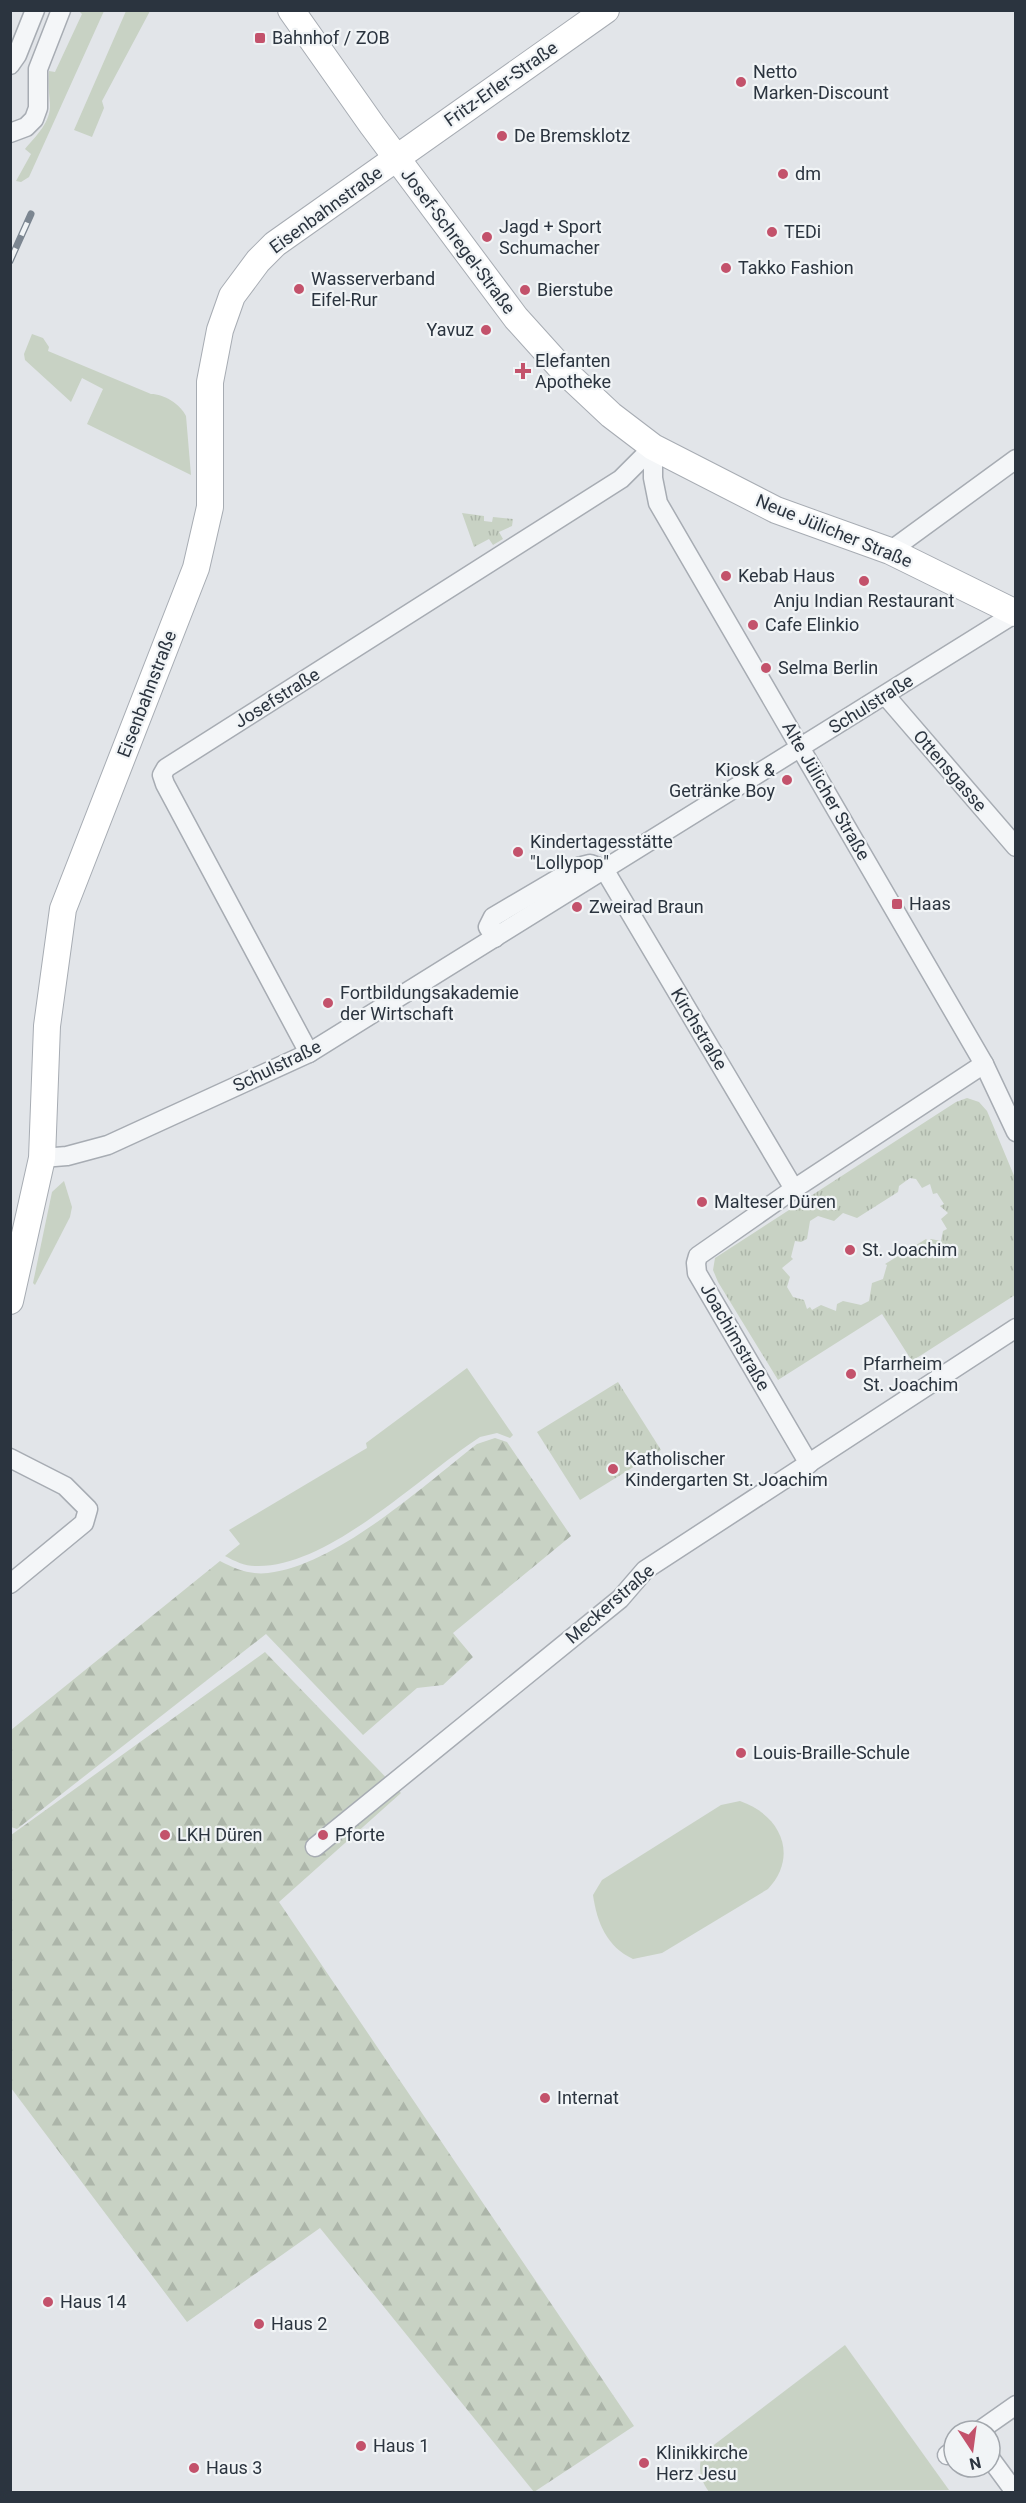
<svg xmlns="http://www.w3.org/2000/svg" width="1026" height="2503" viewBox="0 0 1026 2503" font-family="Roboto,sans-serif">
<defs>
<pattern id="forest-firs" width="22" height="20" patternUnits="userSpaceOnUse" patternTransform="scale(1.5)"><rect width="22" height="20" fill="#c8d2c4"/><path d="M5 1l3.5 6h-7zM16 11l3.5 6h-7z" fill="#acb5a9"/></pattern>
<pattern id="park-tufts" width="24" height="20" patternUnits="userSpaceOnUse" patternTransform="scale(1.5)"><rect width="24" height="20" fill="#c8d2c4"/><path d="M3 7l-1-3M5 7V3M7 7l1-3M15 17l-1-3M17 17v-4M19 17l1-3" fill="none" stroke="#acb5a9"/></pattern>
</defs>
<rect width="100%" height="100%" fill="#e2e5e9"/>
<g fill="#c8d2c4">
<path d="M79 11H104L29 177 21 182 16 181 31 154 25 149C36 136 51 122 50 104 49 92 48 83 49 71L55 72 82 14Z"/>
<polygon points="126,11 150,11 102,101 104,108 92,137 74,130"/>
<path d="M32 334 43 338 49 347 48 351 151 394C164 394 180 404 186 416L191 475 87 424 103 389 82 378 71 402 25 360 24 354Z"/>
<polygon points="64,1181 72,1207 70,1217 35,1285 33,1283 52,1192"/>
<path d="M467 1368 513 1435 510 1438 497 1433 480 1437C421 1475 328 1569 255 1566 245 1566 234 1561 225 1556L240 1544 229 1530 367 1448 366 1443Z"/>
<path d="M740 1801C781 1815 799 1856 768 1889L662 1953 633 1959C607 1947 597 1923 593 1895L602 1880 721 1805Z"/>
<path d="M845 2345 949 2490 709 2492C700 2479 698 2470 702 2454Z"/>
</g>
<g fill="url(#forest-firs)">
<path d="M495 1438 507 1442 571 1536 453 1633 473 1657 443 1685 417 1688 363 1735 266 1634 17 1829 11 1827V1730L220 1561C235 1569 250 1575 268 1573 337 1565 423 1486 477 1444Z"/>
<polygon points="265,1652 401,1793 279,1902 634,2426 534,2492 320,2228 187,2322 11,2088 11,1835"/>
</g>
<g fill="url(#park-tufts)" fill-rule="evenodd">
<polygon points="462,513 484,516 484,521 492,522 493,517 513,519 512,526 499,532 503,539 493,545 489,539 474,547"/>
<path d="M967 1098 979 1102 987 1111 1015 1178V1295L912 1361 882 1314 778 1380 718 1282 713 1270 715 1258 956 1102ZM910 1178 916 1179 922 1188 930 1184 933 1194 937 1193 944 1204 940 1206 948 1213 941 1219 947 1229 943 1231 941 1241 931 1239 928 1241 926 1239 885 1264 887 1265 883 1279 872 1283 869 1301 861 1305 843 1301 837 1304 836 1311 821 1305 812 1310 810 1307 807 1309 804 1300 793 1297 787 1287 790 1277 782 1268 793 1259 791 1257 795 1241 801 1242 807 1239 810 1221 818 1216 834 1221 843 1213 857 1218 898 1192 899 1186Z"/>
<polygon points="618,1382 661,1450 580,1500 537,1432"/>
</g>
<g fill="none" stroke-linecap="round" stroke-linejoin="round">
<defs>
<g id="street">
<polyline points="10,65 17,55 35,10"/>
<polyline points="10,133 26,127 34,119 38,108 38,69 61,10"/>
<polyline points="653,447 653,478 658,503 984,1064 1016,1132"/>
<polyline points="890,551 1016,459"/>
<polyline points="885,695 1016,847"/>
<polyline points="604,869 794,1189"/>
<polyline points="495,938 488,927 493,917 578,867 590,864 604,869"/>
<polyline points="309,1053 165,784 162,775 166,768 621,479 653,447"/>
<polyline points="42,1158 67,1156 108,1145 309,1053 1016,613"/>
<polyline points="10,1458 65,1486 88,1509 84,1523 10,1584"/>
<polyline points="809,1464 697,1273 696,1263 698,1256 794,1189 984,1064"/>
<polyline points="315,1847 620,1599 645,1570 1016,1328"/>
<polyline points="979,2431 1016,2405"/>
<polyline points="947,2455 954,2450"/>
<polyline points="990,2458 1015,2492"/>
</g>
<g id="secondary">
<polyline points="291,10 372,125 516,318 562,369 611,415 653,447 776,510 890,551 1016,613"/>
<polyline points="10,1301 42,1158 47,1026 63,909 196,568 210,507 210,382 220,330 232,296 258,261 275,244 606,10"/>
</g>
</defs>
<use href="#street" stroke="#a7acb3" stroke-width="21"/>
<use href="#secondary" stroke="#a7acb3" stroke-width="28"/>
<use href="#street" stroke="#f4f6f8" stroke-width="18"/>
<use href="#secondary" stroke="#fff" stroke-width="26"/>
<defs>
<polyline id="rail" points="10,261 31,214"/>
</defs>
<use href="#rail" stroke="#7c8691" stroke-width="7"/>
<use href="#rail" stroke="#f1f4f6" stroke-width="4.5" stroke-dasharray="14" stroke-linecap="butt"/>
</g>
<g fill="#c3526b" stroke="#f1f4f6" stroke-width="2">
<rect x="254" y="32" width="12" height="12" rx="3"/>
<circle cx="741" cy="82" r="6"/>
<circle cx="502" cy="136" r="6"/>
<circle cx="783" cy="174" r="6"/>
<circle cx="772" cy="232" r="6"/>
<circle cx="487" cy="237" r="6"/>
<circle cx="726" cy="268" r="6"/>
<circle cx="299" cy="289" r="6"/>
<circle cx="525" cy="290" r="6"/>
<circle cx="486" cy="330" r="6"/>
<path d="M520 362h6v6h6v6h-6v6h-6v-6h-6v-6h6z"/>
<circle cx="726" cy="576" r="6"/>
<circle cx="864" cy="581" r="6"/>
<circle cx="753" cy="625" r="6"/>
<circle cx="766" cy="668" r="6"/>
<circle cx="787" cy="780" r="6"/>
<circle cx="518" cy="852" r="6"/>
<rect x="891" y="898" width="12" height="12" rx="3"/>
<circle cx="577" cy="907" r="6"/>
<circle cx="328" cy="1003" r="6"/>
<circle cx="702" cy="1202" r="6"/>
<circle cx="850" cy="1250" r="6"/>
<circle cx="851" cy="1374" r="6"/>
<circle cx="613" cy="1469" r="6"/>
<circle cx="741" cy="1753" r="6"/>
<circle cx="165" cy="1835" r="6"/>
<circle cx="323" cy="1835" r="6"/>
<circle cx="545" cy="2098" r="6"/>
<circle cx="48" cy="2302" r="6"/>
<circle cx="259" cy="2324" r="6"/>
<circle cx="361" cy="2446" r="6"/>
<circle cx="644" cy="2463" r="6"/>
<circle cx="194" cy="2468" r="6"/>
</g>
<g text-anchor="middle" stroke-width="4.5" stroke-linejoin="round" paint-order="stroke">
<g font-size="18" fill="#2b343f" stroke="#f1f4f6" text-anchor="start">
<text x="272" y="44">Bahnhof / ZOB</text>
<text x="753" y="78">Netto<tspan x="753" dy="21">Marken-Discount</tspan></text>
<text x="514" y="142">De Bremsklotz</text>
<text x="795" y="180">dm</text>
<text x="499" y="233">Jagd + Sport<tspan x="499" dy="21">Schumacher</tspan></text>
<text x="784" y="238">TEDi</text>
<text x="738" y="274">Takko Fashion</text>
<text x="311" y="285">Wasserverband<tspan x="311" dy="21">Eifel-Rur</tspan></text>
<text x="537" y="296">Bierstube</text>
<text x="474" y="336" text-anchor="end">Yavuz</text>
<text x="535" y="367">Elefanten<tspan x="535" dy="21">Apotheke</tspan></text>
<text x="738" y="582">Kebab Haus</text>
<text x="864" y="607" text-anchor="middle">Anju Indian Restaurant</text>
<text x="765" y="631">Cafe Elinkio</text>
<text x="778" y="674">Selma Berlin</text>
<text x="775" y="776" text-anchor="end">Kiosk &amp;<tspan x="775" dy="21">Getränke Boy</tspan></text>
<text x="530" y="848">Kindertagesstätte<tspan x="530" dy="21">"Lollypop"</tspan></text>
<text x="909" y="910">Haas</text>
<text x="589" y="913">Zweirad Braun</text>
<text x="340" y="999">Fortbildungsakademie<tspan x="340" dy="21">der Wirtschaft</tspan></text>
<text x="714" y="1208">Malteser Düren</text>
<text x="862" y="1256">St. Joachim</text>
<text x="863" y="1370">Pfarrheim<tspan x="863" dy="21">St. Joachim</tspan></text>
<text x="625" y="1465">Katholischer<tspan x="625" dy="21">Kindergarten St. Joachim</tspan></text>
<text x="753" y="1759">Louis-Braille-Schule</text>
<text x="177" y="1841">LKH Düren</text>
<text x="335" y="1841">Pforte</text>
<text x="557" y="2104">Internat</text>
<text x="60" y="2308">Haus 14</text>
<text x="271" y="2330">Haus 2</text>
<text x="373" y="2452">Haus 1</text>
<text x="656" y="2459">Klinikkirche<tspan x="656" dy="21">Herz Jesu</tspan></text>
<text x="206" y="2474">Haus 3</text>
</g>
<g font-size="18" fill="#2b343f" stroke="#f1f4f6">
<text transform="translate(501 84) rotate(-35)" y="6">Fritz-Erler-Straße</text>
<text transform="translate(326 210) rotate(-36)" y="6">Eisenbahnstraße</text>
<text transform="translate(458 241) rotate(53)" y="6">Josef-Schregel-Straße</text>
<text transform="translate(834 531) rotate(22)" y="6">Neue Jülicher Straße</text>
<text transform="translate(147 694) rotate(-69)" y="6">Eisenbahnstraße</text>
<text transform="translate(277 698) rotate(-32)" y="6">Josefstraße</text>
<text transform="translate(871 704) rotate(-32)" y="6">Schulstraße</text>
<text transform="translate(950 771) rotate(49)" y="6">Ottensgasse</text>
<text transform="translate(826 791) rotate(60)" y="6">Alte Jülicher Straße</text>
<text transform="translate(699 1029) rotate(59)" y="6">Kirchstraße</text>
<text transform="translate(277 1066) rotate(-26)" y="6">Schulstraße</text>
<text transform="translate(735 1337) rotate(60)" y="6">Joachimstraße</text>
<text transform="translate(610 1604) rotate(-41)" y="6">Meckerstraße</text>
</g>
</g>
<rect width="1026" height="2503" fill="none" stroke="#2b343f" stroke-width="24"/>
<g transform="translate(972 2449) rotate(167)"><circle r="28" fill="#f1f4f6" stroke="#a2a7ad" stroke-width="1.5"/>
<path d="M0-4.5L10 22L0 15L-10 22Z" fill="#c3526b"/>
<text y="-9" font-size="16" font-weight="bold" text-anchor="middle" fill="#2b343f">N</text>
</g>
</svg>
